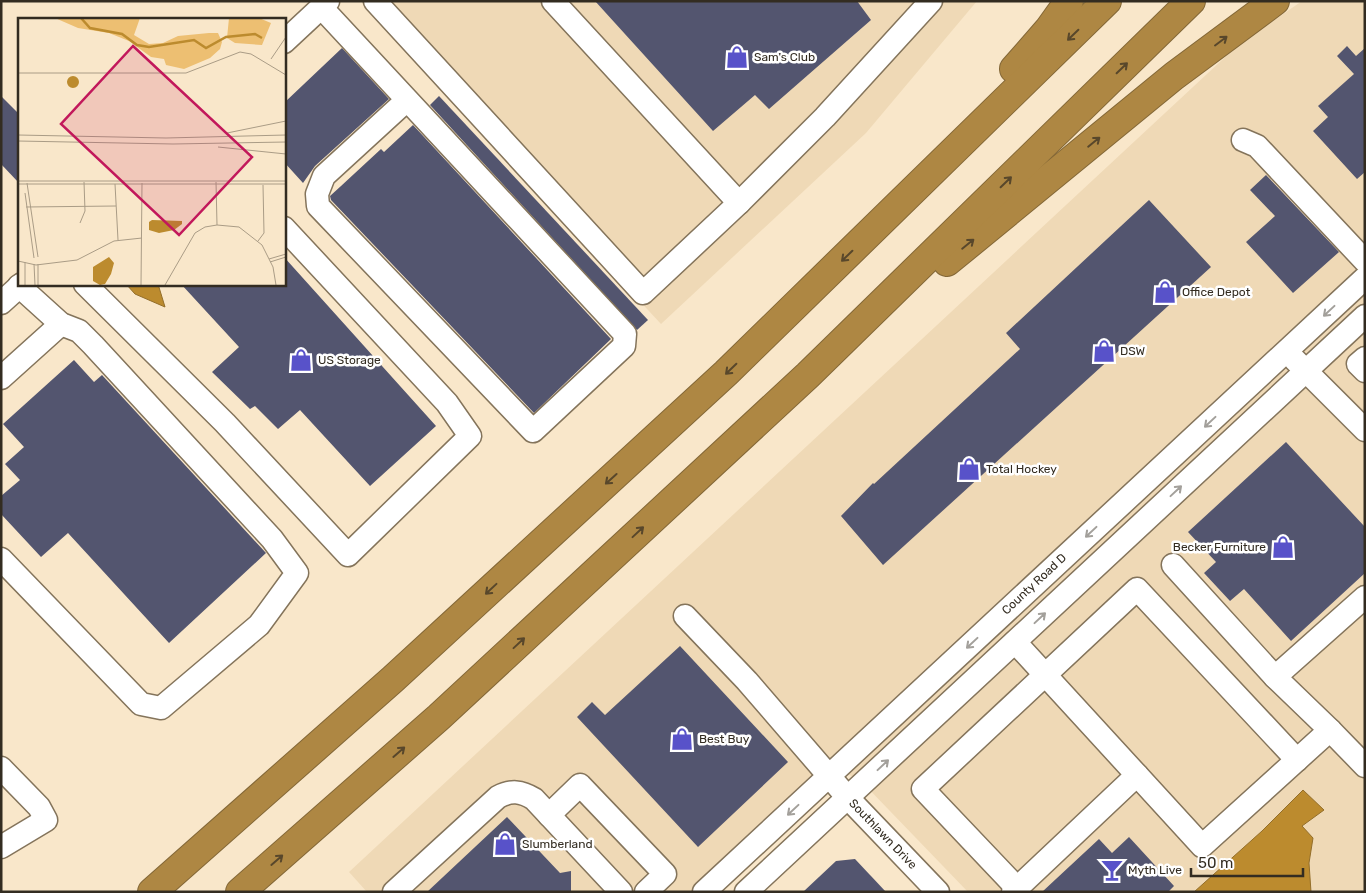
<svg xmlns="http://www.w3.org/2000/svg" width="1366" height="893" viewBox="0 0 1366 893" font-family="Rubik,sans-serif">
<rect width="100%" height="100%" fill="#f9e7ca"/>
<g fill="#efd9b6">
<polygon points="361,1 977,1 866,133 661,324"/>
<polygon points="1302,1 1365,1 1365,892 968,892 862,782 839,769 706,892 367,892 349,872 1236,47"/>
</g>
<g fill="#bc8b2e" stroke="#936e2a">
<polygon points="126,284 158,284 165,307 135,294"/>
<polygon points="1303,790 1324,810 1302,826 1313,838 1309,863 1311,892 1194,892 1262,831"/>
</g>
<g fill="#53556f">
<polygon points="595,1 857,1 871,20 769,109 755,95 713,131"/>
<polygon points="1347,46 1356,56 1365,48 1365,172 1357,179 1313,131 1328,117 1318,106 1354,74 1337,56"/>
<polygon points="342,48 389,99 315,166 303,183 284,162 284,103"/>
<polygon points="1,96 19,114 19,183 1,164"/>
<polygon points="439,96 648,320 637,330 430,105"/>
<polygon points="413,125 611,339 534,413 331,200 330,196 341,186 381,149 384,152"/>
<polygon points="1266,175 1339,252 1293,293 1246,242 1275,216 1250,190"/>
<polygon points="1149,200 1211,267 883,565 841,516 873,483 874,484 1020,349 1006,333"/>
<polygon points="284,257 436,426 370,486 300,410 278,429 255,406 250,409 212,372 239,347 181,284 284,284"/>
<polygon points="74,360 94,382 102,375 266,553 169,643 68,533 41,557 1,514 1,496 20,480 5,464 24,447 3,424"/>
<polygon points="1286,442 1365,527 1365,573 1291,641 1244,589 1230,601 1204,573 1216,562 1188,532"/>
<polygon points="680,646 788,762 698,847 577,717 592,702 605,715"/>
<polygon points="507,817 560,873 571,871 571,892 427,892"/>
<polygon points="1129,837 1174,886 1168,892 1042,892 1099,839 1112,853"/>
<polygon points="855,859 886,892 803,892 836,861"/>
</g>
<g fill="none" stroke-linecap="round" stroke-linejoin="round">
<defs>
<g id="minor">
<polyline points="375,1 643,293 739,203 825,117 931,1"/>
<polyline points="553,1 739,203"/>
<polyline points="321,7 625,334 624,346 533,431 318,206 317,194 324,176 407,100"/>
<polyline points="284,42 328,1"/>
<polyline points="1243,140 1257,146 1365,261"/>
<polyline points="85,284 225,423 348,555 470,436 447,403 284,228"/>
<polyline points="1,303 22,284"/>
<polyline points="1365,358 1358,364 1365,371"/>
<polyline points="1295,360 1365,430"/>
<polyline points="1,378 61,324"/>
<polyline points="1,559 141,704 161,708 259,625 297,573 272,539 93,345 79,331 61,324 19,286"/>
<polyline points="1173,565 1275,677"/>
<polyline points="685,616 747,681 848,798 938,892"/>
<polyline points="1015,642 1137,775"/>
<polyline points="1330,730 1365,766"/>
<polyline points="1,768 39,807 46,820 1,847"/>
<polyline points="549,815 580,785 665,874 646,892"/>
<polyline points="1017,888 923,789 1137,589 1297,760"/>
<path d="M394 892 498 797C511 790 521 791 534 799L621 892"/>
<polyline points="704,892 1365,278"/>
<polyline points="746,892 1365,316"/>
<polyline points="1013,892 1137,775 1202,846 1330,730 1275,677 1365,597"/>
</g>
<g id="highway">
<polyline points="1014,69 1049,29 1069,1"/>
<polyline points="947,262 1174,76 1275,1"/>
<polyline points="152,892 393,679 726,373 1107,1"/>
<polyline points="240,892 439,717 808,375 1191,1"/>
</g>
</defs>
<use href="#minor" stroke="#84745b" stroke-width="25"/>
<use href="#highway" stroke="#836737" stroke-width="30"/>
<use href="#minor" stroke="#fff" stroke-width="22"/>
<use href="#highway" stroke="#ae8743" stroke-width="28"/>
</g>
<defs><path id="oneway-shaft" d="M-6 0H5M1.5-3L5.5 0L1.5 3" fill="none" stroke-width="1.6" stroke-linecap="round" stroke-linejoin="round" transform="scale(1.25)"/></defs>
<g stroke="#58472b">
<use href="#oneway-shaft" transform="translate(1073 35) rotate(136)"/>
<use href="#oneway-shaft" transform="translate(1221 41) rotate(-37)"/>
<use href="#oneway-shaft" transform="translate(1122 68) rotate(-44)"/>
<use href="#oneway-shaft" transform="translate(1094 142) rotate(-39)"/>
<use href="#oneway-shaft" transform="translate(1006 182) rotate(-44)"/>
<use href="#oneway-shaft" transform="translate(968 244) rotate(-39)"/>
<use href="#oneway-shaft" transform="translate(847 256) rotate(136)"/>
<use href="#oneway-shaft" transform="translate(731 369) rotate(136)"/>
<use href="#oneway-shaft" transform="translate(611 479) rotate(138)"/>
<use href="#oneway-shaft" transform="translate(638 532) rotate(-43)"/>
<use href="#oneway-shaft" transform="translate(491 589) rotate(137)"/>
<use href="#oneway-shaft" transform="translate(519 643) rotate(-43)"/>
<use href="#oneway-shaft" transform="translate(399 752) rotate(-41)"/>
<use href="#oneway-shaft" transform="translate(277 860) rotate(-41)"/>
</g>
<g stroke="#a3a09b">
<use href="#oneway-shaft" transform="translate(1329 311) rotate(137)"/>
<use href="#oneway-shaft" transform="translate(1210 422) rotate(137)"/>
<use href="#oneway-shaft" transform="translate(1176 491) rotate(-43)"/>
<use href="#oneway-shaft" transform="translate(1091 532) rotate(137)"/>
<use href="#oneway-shaft" transform="translate(1040 618) rotate(-43)"/>
<use href="#oneway-shaft" transform="translate(972 643) rotate(137)"/>
<use href="#oneway-shaft" transform="translate(883 765) rotate(-43)"/>
<use href="#oneway-shaft" transform="translate(793 810) rotate(137)"/>
</g>
<defs>
<symbol id="shop-bare" viewBox="-9 -9 18 18"><path d="M-5-2.5h2.3a2.7 3.5 0 0 1 5.4 0H5L5.5 6h-11ZM-1.5-2.5h3a1.5 2.3 0 0 0-3 0Z" fill="#5852c9" stroke="#fff" stroke-width="2.5" paint-order="stroke"/></symbol>
<symbol id="bar-bare" viewBox="-9 -9 18 18"><path d="M-6-5H6L.8 .8V4.5H3.5V6h-7V4.5H-.8V.8Z" fill="#5852c9" stroke="#fff" stroke-width="2.5" paint-order="stroke"/></symbol>
</defs>
<g fill-rule="evenodd">
<use href="#shop-bare" x="721" y="41" width="32" height="32"/>
<use href="#shop-bare" x="1149" y="276" width="32" height="32"/>
<use href="#shop-bare" x="1088" y="335" width="32" height="32"/>
<use href="#shop-bare" x="285" y="344" width="32" height="32"/>
<use href="#shop-bare" x="953" y="453" width="32" height="32"/>
<use href="#shop-bare" x="1267" y="531" width="32" height="32"/>
<use href="#shop-bare" x="666" y="723" width="32" height="32"/>
<use href="#shop-bare" x="489" y="828" width="32" height="32"/>
<use href="#bar-bare" x="1096" y="854" width="32" height="32"/>
</g>
<g text-anchor="middle" stroke-width="5" stroke-linejoin="round" paint-order="stroke">
<g font-size="12" fill="#332c21" stroke="#fff" text-anchor="start">
<text x="754" y="61">Sam's Club</text>
<text x="1182" y="296">Office Depot</text>
<text x="1120" y="355">DSW</text>
<text x="318" y="364">US Storage</text>
<text x="986" y="473">Total Hockey</text>
<text x="1266" y="551" text-anchor="end">Becker Furniture</text>
<text x="699" y="743">Best Buy</text>
<text x="522" y="848">Slumberland</text>
<text x="1128" y="874">Myth Live</text>
</g>
<g font-size="12" fill="#332c21" stroke="#fff">
<text transform="translate(1034 584) rotate(-43)" y="4">County Road D</text>
<text transform="translate(883 834) rotate(46)" y="4">Southlawn Drive</text>
</g>
</g>
<g transform="translate(18 18)">
<rect width="268" height="268" fill="#f9e7ca"/>
<path d="M37 0H122L116 17 131 26 145 25 160 18 191 15H200L204 24 202 31 192 40 166 51 148 47 146 41 133 39 111 23 91 15 60 10ZM211 0H241L253 5 244 27 217 25 209 20Z" fill="#edbf72"/>
<path d="M49 64a6 6 0 1 1 12 0a6 6 0 1 1-12 0ZM134 202 164 203V206L156 212 141 215 131 212V204ZM91 239 96 245 93 256 87 266 82 267 75 263V249Z" fill="#bc8b2e"/>
<path fill="none" stroke="#bc8b2e" stroke-width="2.5" d="M63 0 72 10 104 16 119 27 131 29 176 22 188 30 208 19 237 16 244 20"/>
<path fill="none" stroke="#aa9c86" stroke-width="1" d="M253 41 268 19M0 55H168L222 34 233 36 268 57M209 115 268 103M0 117 148 120 268 117M0 123 155 126 268 124M200 129 268 136M0 163H268M198 164 199 207M9 165 20 239M0 166H268M97 166 100 222M7 175 16 240M8 189 98 188M62 205 67 193 66 164M240 223 246 215 245 167M251 241 268 236M0 243 18 247 59 242 96 223 124 220M252 244 268 239M16 246 17 267M7 267V244M20 267V246M123 267 124 165M147 267 177 215 187 209 199 207 221 209 244 227 255 249 258 267"/>
<path fill="#c2185b" fill-opacity="0.15" stroke="#c2185b" stroke-width="2.5" d="M115 28 234 139 161 217 43 106Z"/>
<rect width="268" height="268" fill="none" stroke="#332c21" stroke-width="2.5"/>
</g>
<rect width="1366" height="893" fill="none" stroke="#332c21" stroke-width="5"/>
<path d="M1191 868v8h112v-8" fill="none" stroke="#332c21" stroke-width="2.5"/>
<text x="1198" y="868" font-size="15" fill="#332c21" stroke="#ffffff" stroke-width="4" paint-order="stroke">50 m</text>
</svg>
